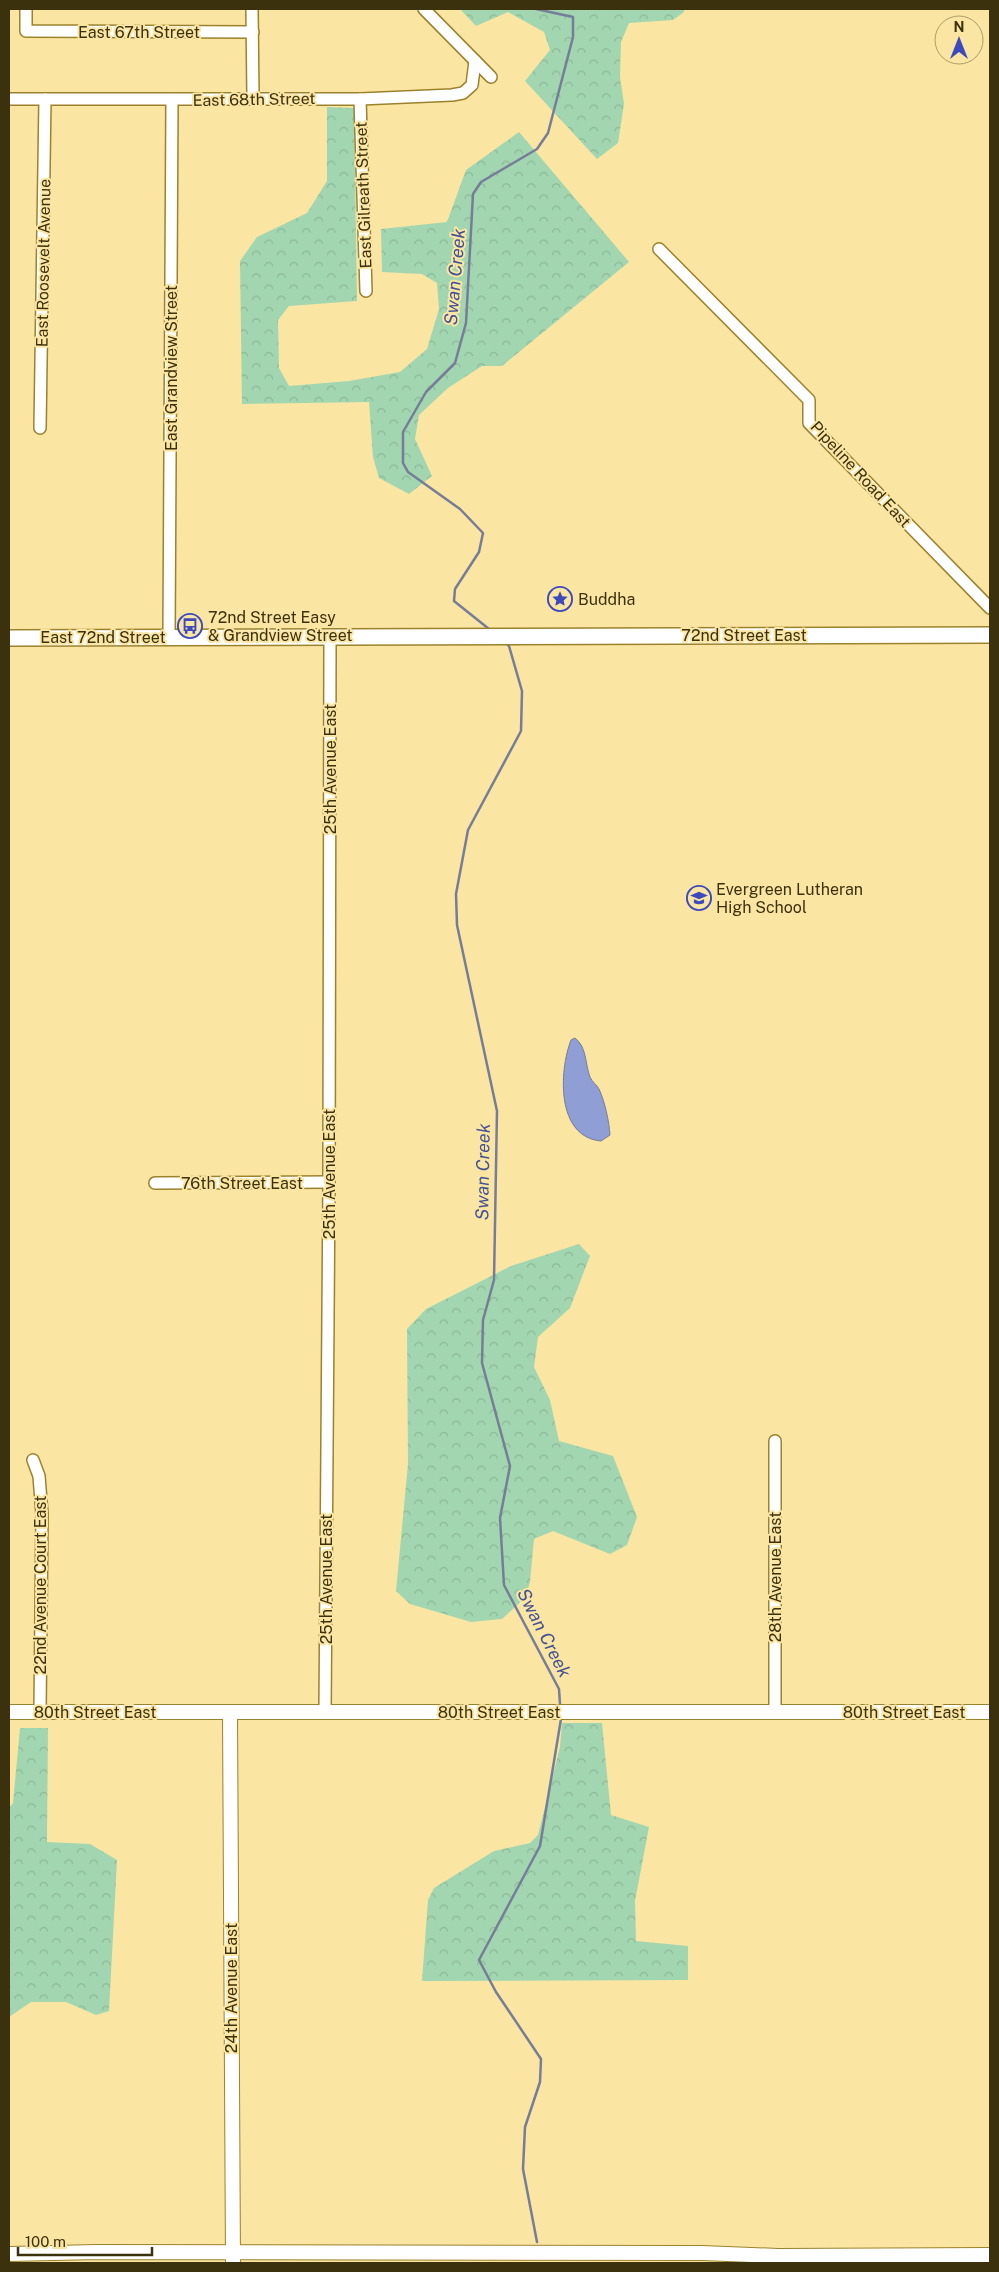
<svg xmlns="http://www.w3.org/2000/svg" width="999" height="2272" viewBox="0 0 999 2272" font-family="'Public Sans',sans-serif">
<defs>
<pattern id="forest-crowns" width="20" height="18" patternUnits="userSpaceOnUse" patternTransform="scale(1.25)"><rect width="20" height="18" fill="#a2d6b0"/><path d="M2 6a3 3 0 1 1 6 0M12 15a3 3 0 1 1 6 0" fill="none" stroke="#8cb896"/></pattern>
</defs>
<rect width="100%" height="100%" fill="#fae5a3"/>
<g fill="url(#forest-crowns)">
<polygon points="460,9 684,9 684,12 673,20 629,23 621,42 620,77 624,104 618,143 597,159 525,81 550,50 544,32 508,12 476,26"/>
<polygon points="327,107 354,108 357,301 289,306 278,320 279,368 289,386 349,381 400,372 427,349 439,309 437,283 422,274 382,272 381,229 447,222 466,170 519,132 629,262 502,366 482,366 448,388 419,415 415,439 432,476 409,494 379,478 373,457 369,402 242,404 240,261 257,237 307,213 327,181"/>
<polygon points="579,1244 590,1256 570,1308 538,1337 534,1367 550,1400 559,1441 613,1456 637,1517 627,1545 610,1554 553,1531 534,1539 530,1582 525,1598 502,1619 471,1622 410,1604 396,1591 408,1464 407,1329 426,1309 511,1266"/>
<polygon points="562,1723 602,1723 611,1815 649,1827 635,1901 636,1941 688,1946 688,1980 422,1981 428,1900 434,1888 494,1851 530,1843 538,1835 560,1747"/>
<polygon points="20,1728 48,1728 47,1842 90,1844 117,1860 109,2011 96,2015 66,2002 31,2002 9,2017 9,1808 13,1803"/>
</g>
<path fill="#8f9ed4" stroke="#767d98" d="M575 1038C587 1047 585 1064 590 1077 592 1082 597 1085 599 1089 605 1102 609 1121 610 1135L601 1141C556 1137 559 1071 571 1040Z"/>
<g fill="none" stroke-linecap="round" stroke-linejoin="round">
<g stroke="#767d98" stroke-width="2.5">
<polyline points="489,629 454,601 455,589 479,552 483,533 460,509 408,472 403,463 403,432 426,392 455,363 466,323 473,194 481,182 537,149 548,133 573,37 573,17 536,9"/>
<polyline points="506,643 509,646 522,691 521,731 468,830 456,894 457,925 497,1111 494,1280 483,1320 482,1363 510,1466 500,1518 504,1585 559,1689 560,1704"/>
<polyline points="537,2242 523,2169 525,2127 540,2082 541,2059 496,1992 479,1960 540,1846 561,1719"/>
</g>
<defs>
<g id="minor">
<polyline points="26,9 26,31 253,32"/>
<polyline points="252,9 253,98"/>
<polyline points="424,9 491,77"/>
<polyline points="9,99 360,99 452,95 463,93 472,85 475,61"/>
<polyline points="360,99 366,291"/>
<polyline points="659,249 809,400 809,423 990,608"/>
<polyline points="40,428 45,99"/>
<polyline points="169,636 172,100"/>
<polyline points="155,1183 329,1182"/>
<polyline points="775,1441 775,1712"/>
<polyline points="33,1460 39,1476 42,1514 40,1712"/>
<polyline points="325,1712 329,1182 330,636"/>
</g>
<g id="tertiary">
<polyline points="9,1712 990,1712"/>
<polyline points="230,1712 233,2263"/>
<polyline points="9,2254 97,2252 702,2253 778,2256 990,2255"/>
</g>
<polyline id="secondary" points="9,638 990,635"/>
</defs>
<use href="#minor" stroke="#9c822b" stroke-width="14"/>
<use href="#tertiary" stroke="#9c822b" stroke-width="16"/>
<use href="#secondary" stroke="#9c822b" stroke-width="18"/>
<use href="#minor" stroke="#fff" stroke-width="11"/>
<use href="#tertiary" stroke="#fff" stroke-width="14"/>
<use href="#secondary" stroke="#fff" stroke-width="15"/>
</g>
<defs>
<symbol id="sight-ring" viewBox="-11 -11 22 22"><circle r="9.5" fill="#fae5a3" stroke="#3d4abe" stroke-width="1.5"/><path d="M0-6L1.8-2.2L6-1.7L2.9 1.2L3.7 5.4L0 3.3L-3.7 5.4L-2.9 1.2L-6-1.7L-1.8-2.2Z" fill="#3d4abe"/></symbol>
<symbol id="bus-ring" viewBox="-11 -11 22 22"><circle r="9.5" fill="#fae5a3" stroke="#3d4abe" stroke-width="1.5"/><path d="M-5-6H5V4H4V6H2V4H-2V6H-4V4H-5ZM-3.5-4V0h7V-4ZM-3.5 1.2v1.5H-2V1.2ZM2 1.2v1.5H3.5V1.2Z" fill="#3d4abe"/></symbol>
<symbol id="school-ring" viewBox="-11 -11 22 22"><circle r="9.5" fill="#fae5a3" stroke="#3d4abe" stroke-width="1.5"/><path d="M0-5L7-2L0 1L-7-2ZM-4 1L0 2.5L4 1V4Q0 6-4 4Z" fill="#3d4abe"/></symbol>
</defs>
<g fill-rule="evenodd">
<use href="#sight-ring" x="546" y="585" width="28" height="28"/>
<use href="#bus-ring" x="176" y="612" width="28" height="28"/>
<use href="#school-ring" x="685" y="884" width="28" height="28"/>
</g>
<g text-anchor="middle" stroke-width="4" stroke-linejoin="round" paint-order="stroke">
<g font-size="16" fill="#3c310d" stroke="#fae5a3">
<text x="139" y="38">East 67th Street</text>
<text transform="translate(254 99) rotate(-1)" y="6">East 68th Street</text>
<text transform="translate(363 195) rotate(-92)" y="6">East Gilreath Street</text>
<text transform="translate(43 263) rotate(-89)" y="6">East Roosevelt Avenue</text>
<text transform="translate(171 368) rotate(-90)" y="6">East Grandview Street</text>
<text transform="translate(861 474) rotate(47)" y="6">Pipeline Road East</text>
<text x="744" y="641">72nd Street East</text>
<text x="103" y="643">East 72nd Street</text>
<text transform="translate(330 769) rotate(-90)" y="6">25th Avenue East</text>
<text transform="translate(329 1174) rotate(-90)" y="6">25th Avenue East</text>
<text x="242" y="1189">76th Street East</text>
<text transform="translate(775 1577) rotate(-90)" y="6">28th Avenue East</text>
<text transform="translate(326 1579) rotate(-90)" y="6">25th Avenue East</text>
<text transform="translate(40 1585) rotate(-90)" y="6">22nd Avenue Court East</text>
<text x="95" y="1718">80th Street East</text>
<text x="499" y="1718">80th Street East</text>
<text x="904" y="1718">80th Street East</text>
<text transform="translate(231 1988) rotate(-90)" y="6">24th Avenue East</text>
</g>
<g font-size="16" fill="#3c310d" stroke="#fae5a3" text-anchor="start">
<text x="578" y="605">Buddha</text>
<text x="208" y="623">72nd Street Easy<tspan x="208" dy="18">&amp; Grandview Street</tspan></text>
<text x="716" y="895">Evergreen Lutheran<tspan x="716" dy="18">High School</tspan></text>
</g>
<g font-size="18" font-style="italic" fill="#435195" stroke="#fae5a3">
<text transform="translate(455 277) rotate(-85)" y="6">Swan Creek</text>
<text transform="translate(483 1172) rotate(-89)" y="6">Swan Creek</text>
<text transform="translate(544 1633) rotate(63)" y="6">Swan Creek</text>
</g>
</g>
<rect width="999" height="2272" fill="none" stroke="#3c310d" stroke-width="20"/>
<g transform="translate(959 40)"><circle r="24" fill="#fae5a3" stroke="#ae9d67"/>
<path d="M0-4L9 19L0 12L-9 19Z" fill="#3d4abe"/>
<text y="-8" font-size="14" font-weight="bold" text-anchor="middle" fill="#3c310d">N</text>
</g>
<path d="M18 2247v8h134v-8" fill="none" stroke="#3c310d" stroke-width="2.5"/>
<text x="25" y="2247" font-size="15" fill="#3c310d" stroke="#fae5a3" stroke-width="4" paint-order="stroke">100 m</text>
</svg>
